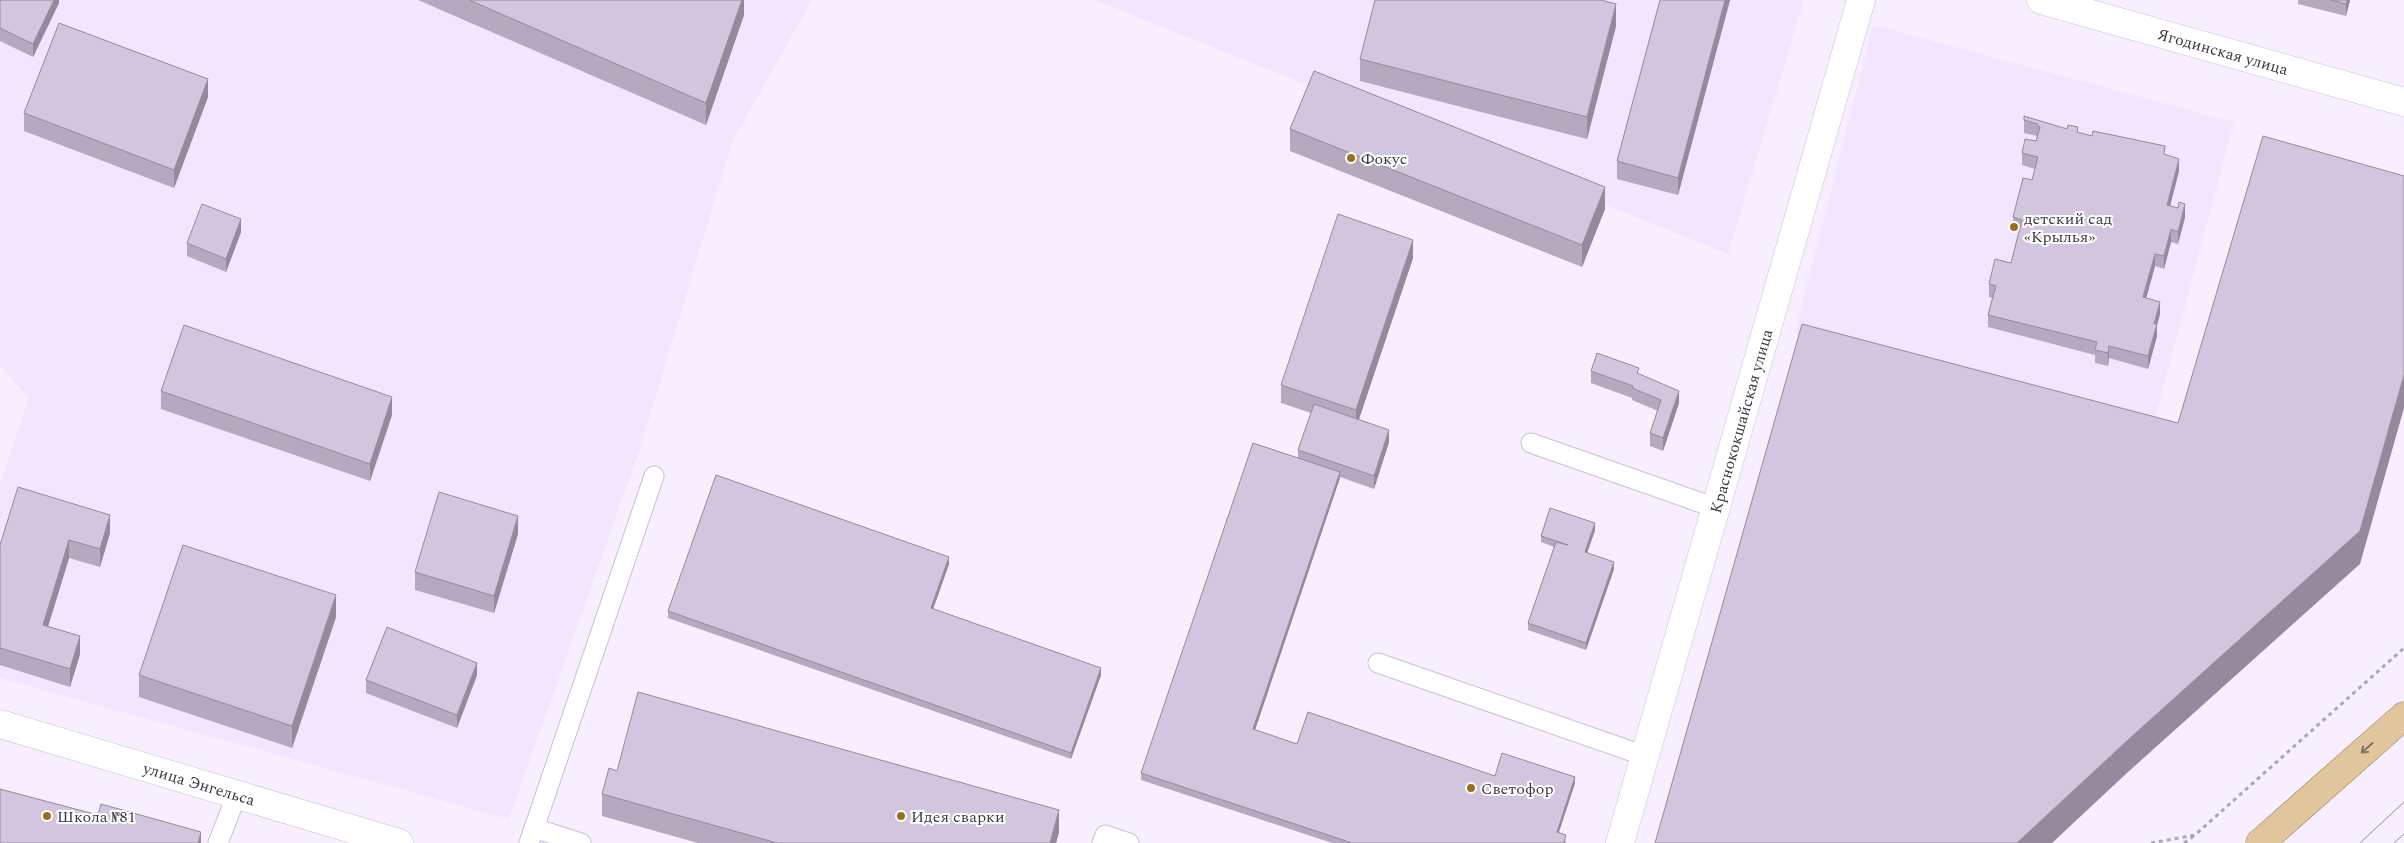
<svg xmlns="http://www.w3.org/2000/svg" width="2404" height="843" viewBox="0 0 2404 843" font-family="Spectral,serif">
<rect width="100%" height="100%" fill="#f7efff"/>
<g fill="#f2e5ff">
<polygon points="0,0 812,0 732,142 640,449 509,819 0,678 0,483 29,398 0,366"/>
<polygon points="1095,0 1804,0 1728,254"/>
<polygon points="1873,25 2234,122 2154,423 1795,333"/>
</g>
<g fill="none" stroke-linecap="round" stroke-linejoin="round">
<defs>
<g id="service">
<polyline points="1531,443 1716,508"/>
<polyline points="1378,663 1645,756"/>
<polyline points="534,828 581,843"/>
<polyline points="218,843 237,794"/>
<polyline points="529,843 654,476"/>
<polyline points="1102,843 1105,835 1129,843"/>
</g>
<g id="minor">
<path id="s1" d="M2041 0 2404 102"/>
<path id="s2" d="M0 724 399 843"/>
<path id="s3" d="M1620 843 1861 0"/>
</g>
<polyline id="primary" points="2260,843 2404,716"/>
</defs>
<use href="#service" stroke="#cbbed7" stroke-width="21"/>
<use href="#minor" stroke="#cbbed7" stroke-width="29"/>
<use href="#primary" stroke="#9b7c53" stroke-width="29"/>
<g stroke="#aca5b3" stroke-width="3" stroke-dasharray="4 4" stroke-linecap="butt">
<polyline points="2151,843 2195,835 2404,648"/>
<polyline points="2184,843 2195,835"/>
</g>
<use href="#service" stroke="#fff" stroke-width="19"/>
<use href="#minor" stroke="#fff" stroke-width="28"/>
<use href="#primary" stroke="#e1c69d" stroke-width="28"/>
<g stroke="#928b99" stroke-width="1">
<polyline points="2360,843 2404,802"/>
<polyline points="2394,843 2404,834"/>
</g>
</g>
<g fill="#b5a9bf">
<polygon points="0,0 59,0 59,3 33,57 0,41"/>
<polygon points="418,0 744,0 744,15 706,125"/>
<polygon points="1660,0 1730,0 1678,195 1617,179 1617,161"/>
<polygon points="2298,0 2350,0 2346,16 2298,4"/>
<polygon points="1616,26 1587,139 1360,81 1360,59"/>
<polygon points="208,97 174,188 24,131 24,113"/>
<polygon points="2024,120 2078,132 2165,155 2179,171 2170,206 2185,217 2178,244 2171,242 2164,269 2155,266 2146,298 2160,314 2157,325 2157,336 2148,369 2109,358 2108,366 2095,363 2095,355 1988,327 1988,315 1992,298 1989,297 1989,284 2011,263 2019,231 2013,230 2013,217 2032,180 2035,169 2022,165 2022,153 2036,141 2037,136 2024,133"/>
<polygon points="1290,129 1605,209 1582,267 1290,151"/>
<polygon points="241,232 226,272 187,256 187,243"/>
<polygon points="1413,258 1359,419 1389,442 1374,489 1340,477 1255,730 1297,744 1495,776 1575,783 1559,832 1566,842 1566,843 1332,843 1141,780 1141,773 1298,458 1298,450 1311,413 1281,403 1281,385"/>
<polygon points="1591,371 1639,374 1679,403 1663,451 1650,446 1650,433 1658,411 1632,400 1632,398 1591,383"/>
<polygon points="161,391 392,415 370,481 161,409"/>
<polygon points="1595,530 1587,553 1614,569 1586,650 1528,630 1528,623 1554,547 1541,542 1541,536"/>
<polygon points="110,533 100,567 69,558 48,626 80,654 70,687 0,665 0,545"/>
<polygon points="518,534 494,613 415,590 415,572"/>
<polygon points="949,564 933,609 1101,675 1071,759 668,618 668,611"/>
<polygon points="336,617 292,748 139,697 139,675"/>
<polygon points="477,675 457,728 366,693 366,680"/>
<polygon points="617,771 1059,832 1056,843 698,843 602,816 602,794"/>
</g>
<g fill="#938a9b">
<polygon points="54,0 59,0 59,3 33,57 33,44"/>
<polygon points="742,0 744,0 744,15 706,125 706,103"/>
<polygon points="1725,0 1730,0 1678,195 1678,178"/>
<polygon points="2347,0 2350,0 2346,16 2346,4"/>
<polygon points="1616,4 1616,26 1587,139 1587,117"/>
<polygon points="208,79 208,97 174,188 174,170"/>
<polygon points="2179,159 2179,171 2167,218 2167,205"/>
<polygon points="1605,187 1605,209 1582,267 1582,245"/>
<polygon points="2185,204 2185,217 2178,244 2178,232"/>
<polygon points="241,219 241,232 226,272 226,259"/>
<polygon points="2171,229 2171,242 2164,269 2164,256"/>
<polygon points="1413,240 1413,258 1356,428 1356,410"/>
<polygon points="2155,254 2155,266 2143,310 2143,297"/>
<polygon points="2160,302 2160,314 2157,325 2157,336 2148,369 2148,356 2154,324"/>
<polygon points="2109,346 2109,358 2108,366 2108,353"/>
<polygon points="2404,375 2404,408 2360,564 2128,772 2052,843 2017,843"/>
<polygon points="1679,391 1679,403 1663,451 1663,438"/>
<polygon points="392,397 392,415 370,481 370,464"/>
<polygon points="1389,430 1389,442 1374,489 1374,476"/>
<polygon points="1340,472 1340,478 1253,736 1253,729"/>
<polygon points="110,515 110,533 100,567 100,549"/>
<polygon points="518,516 518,534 494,613 494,596"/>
<polygon points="1595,523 1595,530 1585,559 1585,552"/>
<polygon points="69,540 69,558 43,643 43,625"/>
<polygon points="949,557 949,564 931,615 931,608"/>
<polygon points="1614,562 1614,569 1586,650 1586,643"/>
<polygon points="336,595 336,617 292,748 292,726"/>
<polygon points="80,636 80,654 70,687 70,669"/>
<polygon points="477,663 477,675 457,728 457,715"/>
<polygon points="1101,668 1101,675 1071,759 1071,753"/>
<polygon points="1575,777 1575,783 1557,838 1557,832"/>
<polygon points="1059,810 1059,832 1056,843 1050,843"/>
<polygon points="201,832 201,843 198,843"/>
</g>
<g fill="#d2c5de" stroke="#938a9b">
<polygon points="0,0 54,0 33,44 0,28"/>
<polygon points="469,0 742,0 706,103"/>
<polygon points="1375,0 1601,0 1616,4 1587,117 1360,59"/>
<polygon points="1660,0 1725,0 1678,178 1617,161"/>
<polygon points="2331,0 2347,0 2346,4"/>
<polygon points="59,23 208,79 174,170 24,113"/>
<polygon points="1314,71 1605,187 1582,245 1290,129"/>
<polygon points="2024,116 2067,129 2068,125 2078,127 2077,132 2092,136 2093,131 2165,146 2164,154 2179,159 2167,205 2178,208 2179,202 2185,204 2178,232 2171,229 2164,256 2155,254 2143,297 2160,302 2154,324 2157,324 2148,356 2109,346 2108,353 2095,350 2097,342 1988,315 1996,286 1989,284 1995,259 2011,263 2022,220 2013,217 2023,178 2032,180 2038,157 2022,153 2025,139 2036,141 2040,127 2037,126 2038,124 2024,120"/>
<polygon points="2263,136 2404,176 2404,375 2360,531 2128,740 2017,843 1655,843 1802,324 2178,423"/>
<polygon points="202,204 241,219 226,259 187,243"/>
<polygon points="1338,214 1413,240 1356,410 1281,385"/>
<polygon points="184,325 392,397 370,464 161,391"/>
<polygon points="1597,353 1639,368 1637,373 1679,391 1663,438 1650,433 1661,400 1632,388 1633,386 1591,371"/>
<polygon points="1314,404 1389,430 1374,476 1298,450"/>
<polygon points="1253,443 1340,472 1253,729 1297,744 1308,712 1495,776 1502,753 1575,777 1557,832 1566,835 1564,843 1352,843 1141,773"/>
<polygon points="716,475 949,557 931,608 1101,668 1071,753 668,611"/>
<polygon points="18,487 110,515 100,549 69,540 43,625 80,636 70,669 0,648 0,545"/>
<polygon points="439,492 518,516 494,596 415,572"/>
<polygon points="1550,508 1595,523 1585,552 1614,562 1586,643 1528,623 1556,542 1568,545 1541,536"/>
<polygon points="183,545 336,595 292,726 139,675"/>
<polygon points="387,627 477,663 457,715 366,680"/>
<polygon points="638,692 1059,810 1050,843 777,843 602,794 609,768 617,771"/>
<polygon points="0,789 98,815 101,804 201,832 198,843 0,843"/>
</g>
<defs><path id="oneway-shaft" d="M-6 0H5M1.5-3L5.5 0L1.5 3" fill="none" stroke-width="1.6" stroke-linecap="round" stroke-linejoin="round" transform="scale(1.25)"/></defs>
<use stroke="#7f7167" href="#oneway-shaft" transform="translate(2367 748) rotate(139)"/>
<g fill="#9b6e1e" stroke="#fff" stroke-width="2">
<circle cx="1351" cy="158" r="5"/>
<circle cx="2014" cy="227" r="5"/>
<circle cx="1471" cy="788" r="5"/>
<circle cx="47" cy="816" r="5"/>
<circle cx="901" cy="816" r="5"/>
</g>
<g text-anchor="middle" stroke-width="4" stroke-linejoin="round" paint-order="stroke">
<g font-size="16" fill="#3e3843" stroke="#fff">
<text dy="6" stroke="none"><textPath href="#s1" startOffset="189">Ягодинская улица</textPath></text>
<text dy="6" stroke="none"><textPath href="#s3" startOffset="439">Краснококшайская улица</textPath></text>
<text dy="6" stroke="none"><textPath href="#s2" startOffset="208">улица Энгельса</textPath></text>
</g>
<g font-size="16" fill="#3e3843" stroke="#fff" text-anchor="start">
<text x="1361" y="164">Фокус</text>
<text x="2024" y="224">детский сад<tspan x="2024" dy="18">«Крылья»</tspan></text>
<text x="1481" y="794">Светофор</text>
<text x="57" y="822">Школа №81</text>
<text x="911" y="822">Идея сварки</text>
</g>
</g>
</svg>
